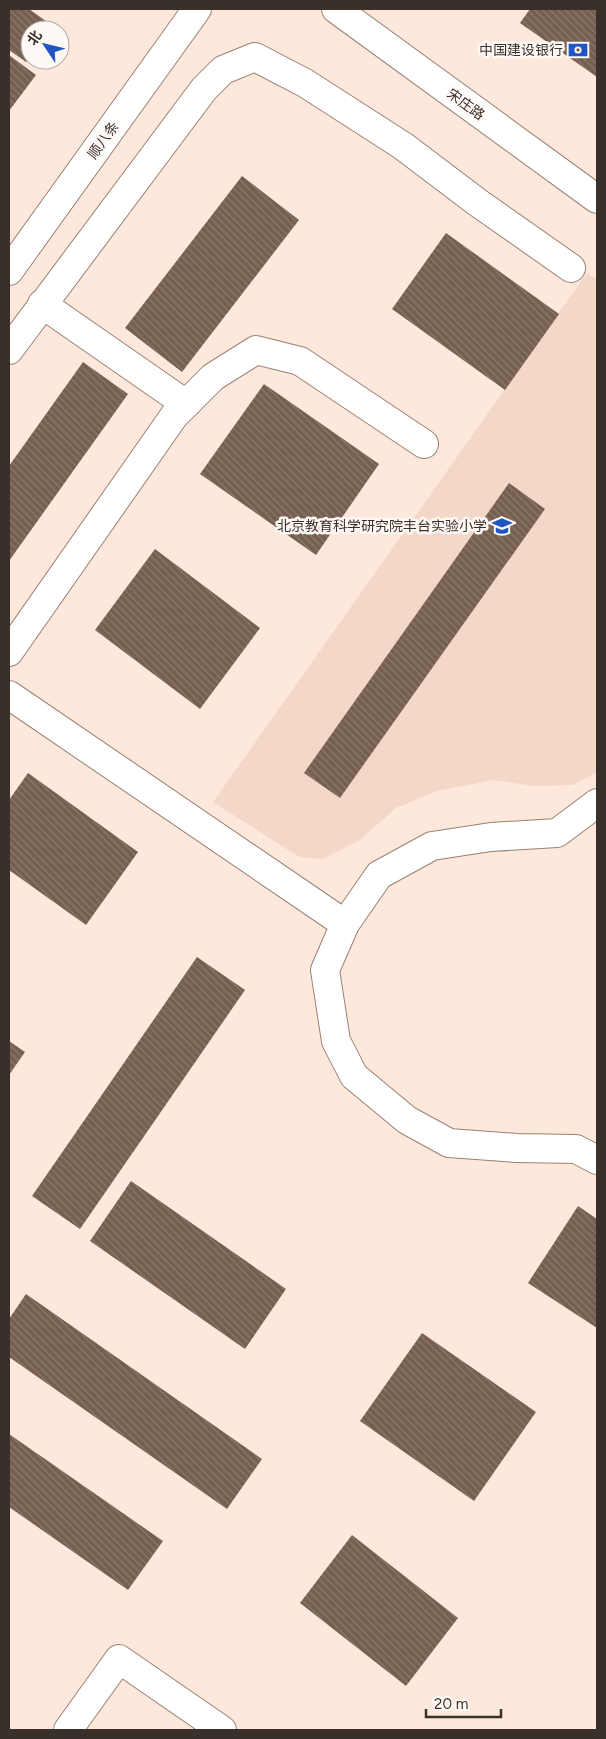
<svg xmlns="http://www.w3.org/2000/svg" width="606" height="1739" viewBox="0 0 606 1739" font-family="Figtree,'Noto Sans SC',sans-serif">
<defs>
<pattern id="building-back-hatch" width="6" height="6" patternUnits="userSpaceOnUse" patternTransform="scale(1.25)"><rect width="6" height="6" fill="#765f51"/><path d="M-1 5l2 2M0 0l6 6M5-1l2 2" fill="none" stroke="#8a786c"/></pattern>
</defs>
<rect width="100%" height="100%" fill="#fee8dc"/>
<polygon fill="#f3d8c8" points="587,273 597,280 597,772 573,785 533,786 493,780 437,791 396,808 360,840 323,859 299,857 213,802"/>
<g fill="url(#building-back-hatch)">
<polygon points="9,9 29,9 53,26 50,30 30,30 30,57 26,62 9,50"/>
<polygon points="530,9 597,9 597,77 520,23"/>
<polygon points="9,55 36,75 9,111"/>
<polygon points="242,176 299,220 182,372 125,328"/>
<polygon points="446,233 559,314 505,390 392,309"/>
<polygon points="83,362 128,394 9,561 9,466"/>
<polygon points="264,384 379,464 316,555 200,474"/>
<polygon points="509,483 545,509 340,798 304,773"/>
<polygon points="155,549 260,628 200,709 95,630"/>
<polygon points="28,773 138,852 86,925 9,870 9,800"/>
<polygon points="197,957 245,990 80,1229 32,1196"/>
<polygon points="9,1041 25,1052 9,1075"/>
<polygon points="131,1181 286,1289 245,1349 90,1241"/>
<polygon points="578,1206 597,1219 597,1328 528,1283"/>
<polygon points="26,1294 262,1459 227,1509 9,1357 9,1319"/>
<polygon points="422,1333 536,1412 474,1501 360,1421"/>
<polygon points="9,1434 163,1541 128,1590 9,1507"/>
<polygon points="352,1535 458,1618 406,1686 300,1603"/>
</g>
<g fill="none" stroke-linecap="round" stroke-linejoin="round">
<defs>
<g id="minor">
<polyline points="42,304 186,404"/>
<polyline points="9,350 204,89 223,70 255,57 305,83 403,146 477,202 571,268"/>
<polyline points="9,652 174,416 213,377 256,350 300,361 424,444"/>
<polyline points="9,695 345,924"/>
<polyline points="597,803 557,833 491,837 432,846 379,875 345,924 325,970 336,1041 354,1076 407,1120 449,1143 517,1148 576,1149 597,1160"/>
</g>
<g id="tertiary">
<polyline points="336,9 597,199"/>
<polyline points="9,271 197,9"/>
<polyline points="68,1730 119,1659 222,1730"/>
</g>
</defs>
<use href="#minor" stroke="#998173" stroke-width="30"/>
<use href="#tertiary" stroke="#998173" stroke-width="30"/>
<use href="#minor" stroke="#fff" stroke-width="28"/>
<use href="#tertiary" stroke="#fff" stroke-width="28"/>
</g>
<defs>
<symbol id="bank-bare" viewBox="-9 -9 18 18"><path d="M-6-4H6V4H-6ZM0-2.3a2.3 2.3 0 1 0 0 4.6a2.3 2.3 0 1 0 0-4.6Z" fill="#1f56c2" stroke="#fff9f6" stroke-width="2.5" paint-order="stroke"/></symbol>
<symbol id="school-bare" viewBox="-9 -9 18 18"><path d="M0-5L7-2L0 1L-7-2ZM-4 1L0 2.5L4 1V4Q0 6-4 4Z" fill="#1f56c2" stroke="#fff9f6" stroke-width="2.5" paint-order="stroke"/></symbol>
</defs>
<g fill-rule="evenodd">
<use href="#bank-bare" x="564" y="36" width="28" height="28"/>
<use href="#school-bare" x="488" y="512" width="28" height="28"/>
</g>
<g text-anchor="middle" stroke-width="5" stroke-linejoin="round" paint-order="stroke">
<g font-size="14" fill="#3a302a" stroke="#fff9f6" text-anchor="end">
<text x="563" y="55">中国建设银行</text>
<text x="487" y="531">北京教育科学研究院丰台实验小学</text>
</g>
<g font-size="14" fill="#3a302a" stroke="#fff9f6">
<text transform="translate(466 104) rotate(36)" y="5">宋庄路</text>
<text transform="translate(103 140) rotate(-54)" y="5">顺八条</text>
</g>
</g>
<rect width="606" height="1739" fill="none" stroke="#3a302a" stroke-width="20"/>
<g transform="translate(45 45) rotate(305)"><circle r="24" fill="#fff9f6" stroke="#b0a9a4"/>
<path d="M0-4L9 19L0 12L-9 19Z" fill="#1f56c2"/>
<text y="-8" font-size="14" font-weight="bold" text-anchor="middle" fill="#3a302a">北</text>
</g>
<path d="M426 1709v8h75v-8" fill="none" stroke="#3a302a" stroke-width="2.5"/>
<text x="434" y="1709" font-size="15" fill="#3a302a" stroke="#fff9f6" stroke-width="4" paint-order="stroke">20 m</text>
</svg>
